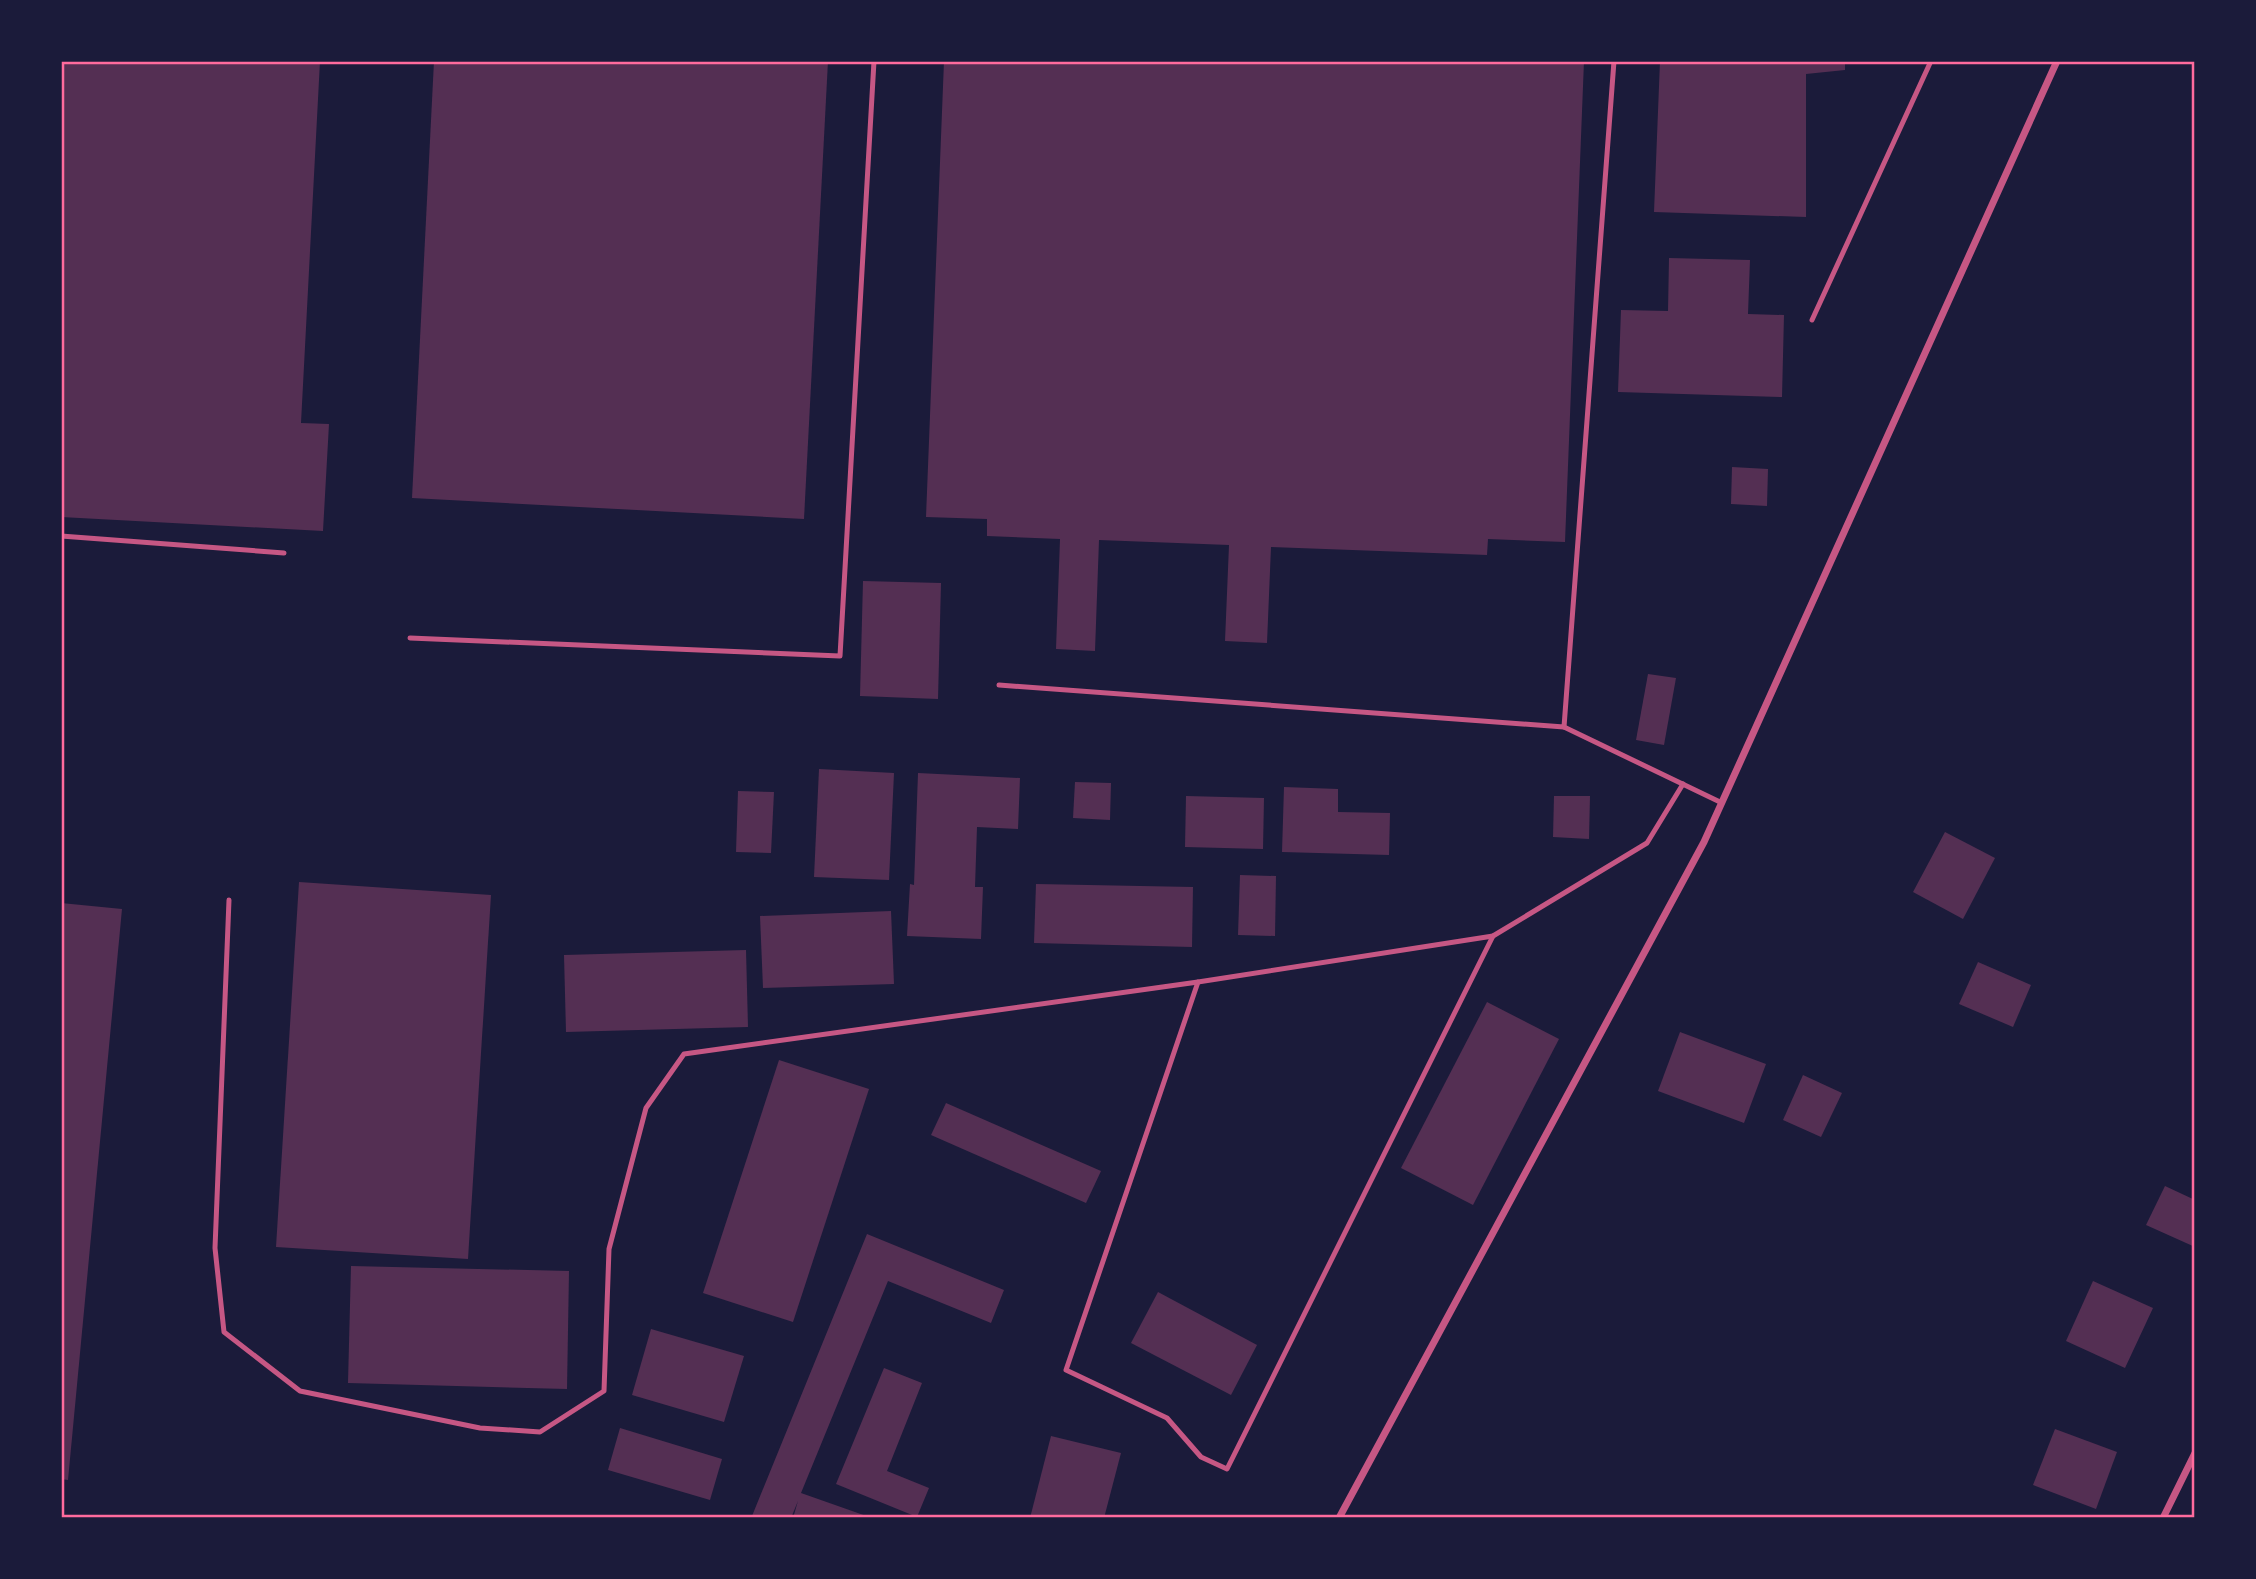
<svg xmlns="http://www.w3.org/2000/svg" width="2256" height="1579" viewBox="0 0 2256 1579" font-family="Barlow,sans-serif">
<rect width="100%" height="100%" fill="#1b1b3a"/>
<g fill="#542f53">
<polygon points="61,61 320,61 301,423 329,424 323,531 61,517"/>
<polygon points="434,61 828,61 804,519 412,498"/>
<polygon points="944,61 1584,61 1565,542 1488,539 1487,555 1271,547 1267,643 1225,641 1229,545 1099,540 1095,651 1056,649 1060,539 987,536 987,519 926,517"/>
<polygon points="1660,61 1845,61 1845,70 1806,74 1806,217 1654,212"/>
<polygon points="1669,258 1750,260 1748,314 1784,315 1782,397 1618,392 1621,310 1668,311"/>
<polygon points="1732,467 1768,469 1767,506 1731,504"/>
<polygon points="863,581 941,583 938,699 860,696"/>
<polygon points="1648,674 1676,678 1664,745 1636,740"/>
<polygon points="819,769 894,773 889,880 814,877"/>
<polygon points="918,773 1020,778 1018,829 977,827 975,887 983,887 981,939 907,936 910,884 914,885"/>
<polygon points="1075,782 1111,783 1110,820 1073,818"/>
<polygon points="1284,787 1338,789 1338,812 1390,813 1389,855 1282,852"/>
<polygon points="738,791 774,792 771,853 736,852"/>
<polygon points="1186,796 1264,798 1263,849 1185,847"/>
<polygon points="1554,796 1590,796 1589,839 1553,837"/>
<polygon points="1945,832 1995,858 1963,919 1913,892"/>
<polygon points="1240,875 1276,876 1275,936 1238,935"/>
<polygon points="299,882 491,895 468,1259 276,1247"/>
<polygon points="1036,884 1193,887 1192,947 1034,943"/>
<polygon points="61,903 122,909 68,1480 61,1479"/>
<polygon points="891,911 894,984 763,988 760,916"/>
<polygon points="746,950 748,1027 566,1032 564,955"/>
<polygon points="1978,962 2031,985 2013,1027 1959,1004"/>
<polygon points="1487,1002 1559,1039 1473,1205 1401,1168"/>
<polygon points="1680,1032 1766,1064 1744,1123 1658,1091"/>
<polygon points="779,1060 869,1089 793,1322 703,1293"/>
<polygon points="1803,1075 1842,1093 1821,1137 1783,1120"/>
<polygon points="946,1103 1101,1171 1086,1203 931,1135"/>
<polygon points="2165,1186 2195,1200 2195,1247 2146,1225"/>
<polygon points="867,1234 1004,1290 991,1323 888,1281 801,1493 872,1518 793,1518 798,1501 791,1518 756,1518 752,1516"/>
<polygon points="351,1266 569,1271 567,1389 348,1383"/>
<polygon points="2093,1281 2153,1308 2125,1368 2066,1341"/>
<polygon points="1158,1292 1257,1345 1231,1395 1131,1343"/>
<polygon points="651,1329 744,1356 724,1422 632,1395"/>
<polygon points="884,1368 922,1383 887,1471 929,1488 917,1517 836,1484"/>
<polygon points="620,1428 722,1459 710,1500 608,1470"/>
<polygon points="2055,1429 2117,1452 2096,1509 2033,1485"/>
<polygon points="1051,1436 1121,1453 1104,1518 1030,1518"/>
</g>
<g fill="none" stroke-linecap="round" stroke-linejoin="round">
<g stroke="#c65784" stroke-width="5">
<polyline points="1812,320 1931,61"/>
<polyline points="61,536 284,553"/>
<polyline points="410,638 840,656 874,61"/>
<polyline points="999,685 1564,727 1614,61"/>
<polyline points="1564,727 1720,802"/>
<polyline points="229,900 215,1248 224,1332 300,1391 480,1428 540,1432 604,1391 609,1249 646,1108 684,1054 1198,982 1493,936 1647,843 1683,784"/>
<polyline points="1198,982 1066,1370 1167,1418 1201,1457 1227,1469 1493,936"/>
</g>
<g stroke="#c65784" stroke-width="7">
<polyline points="1339,1518 1704,842 2057,61"/>
<polyline points="2163,1518 2195,1453"/>
</g>
</g>
<rect width="2256" height="1579" fill="none" stroke="#1b1b3a" stroke-width="126"/>
<rect x="63" y="63" width="2130" height="1453" fill="none" stroke="#ff6b9d" stroke-width="2.5"/>
</svg>
